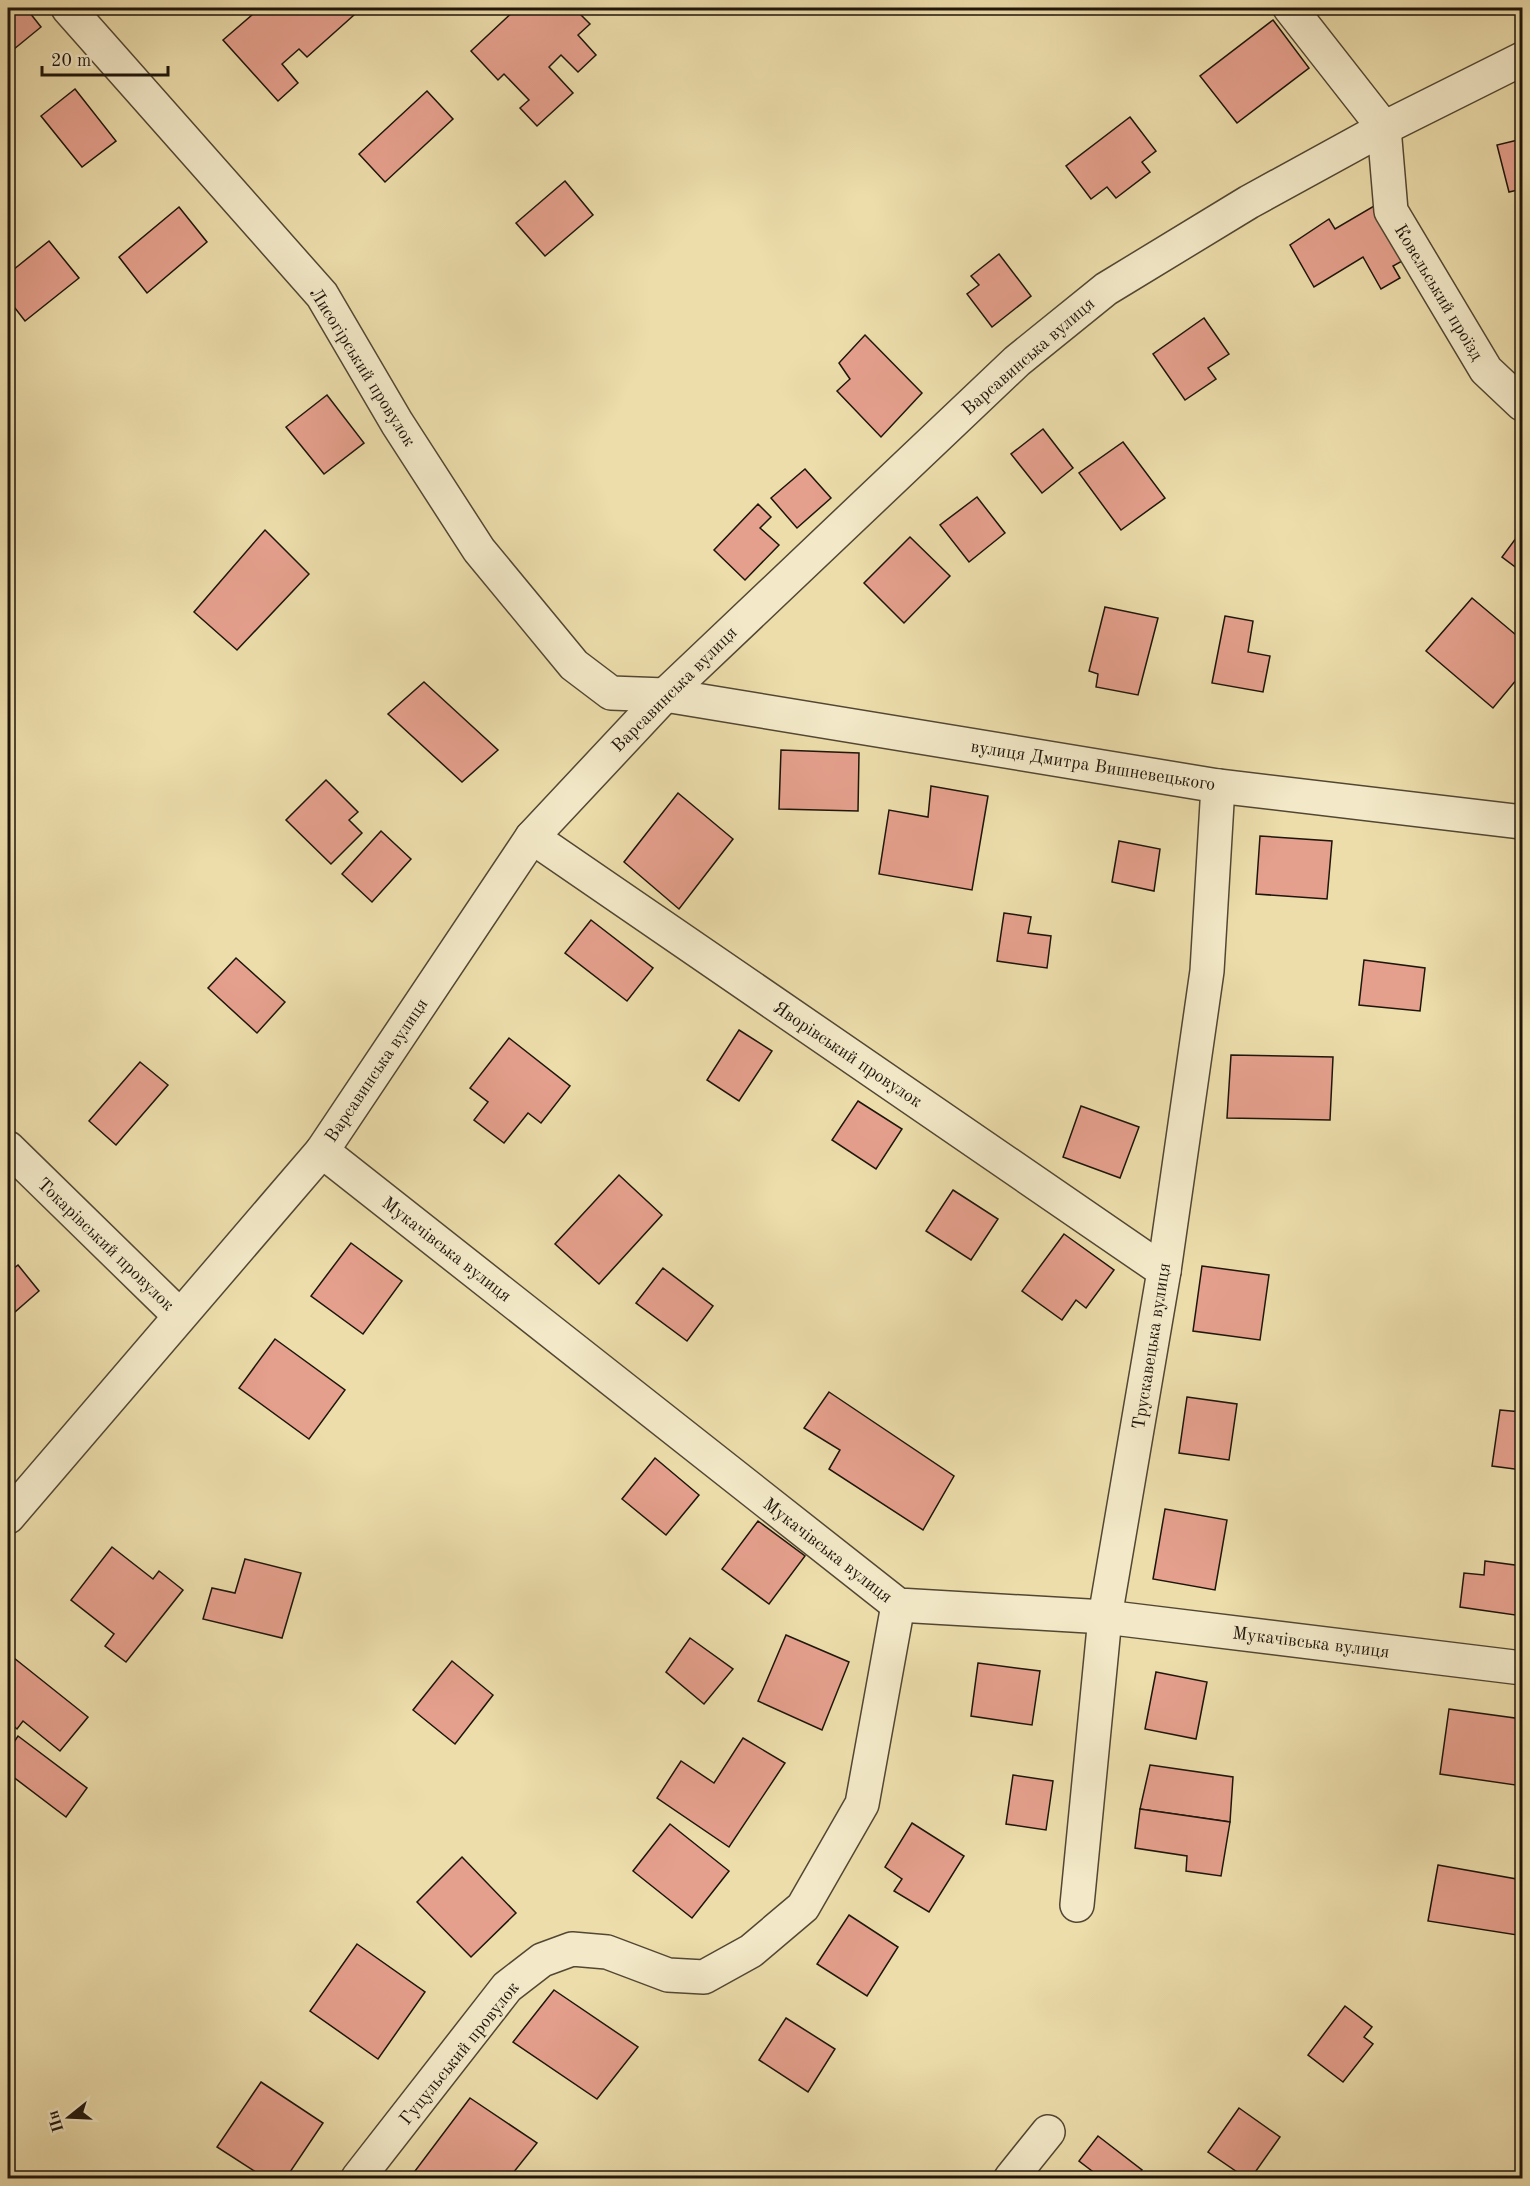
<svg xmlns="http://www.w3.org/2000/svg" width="1530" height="2186" viewBox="0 0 1530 2186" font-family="'Old Standard TT',serif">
<rect width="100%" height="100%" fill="#ecddab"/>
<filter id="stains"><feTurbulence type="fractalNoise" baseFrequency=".00333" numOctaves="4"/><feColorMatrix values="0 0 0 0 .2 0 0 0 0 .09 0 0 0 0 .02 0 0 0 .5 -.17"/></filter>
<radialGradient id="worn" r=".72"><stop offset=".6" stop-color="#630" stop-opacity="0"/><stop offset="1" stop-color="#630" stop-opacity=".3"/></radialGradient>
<g fill="#e5a08d" stroke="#1e150b" stroke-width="1.5">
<polygon points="8,8 26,8 41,27 8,54"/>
<polygon points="260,8 347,8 354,15 307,57 299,49 282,64 298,83 278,101 223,40"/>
<polygon points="517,8 574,8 590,24 578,35 596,55 578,72 561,55 549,67 573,93 537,126 520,108 529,100 504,74 498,80 471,51"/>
<polygon points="1273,20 1309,68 1237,123 1200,76"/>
<polygon points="75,89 116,141 82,167 41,116"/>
<polygon points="427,91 453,119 385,182 359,154"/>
<polygon points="1130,117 1156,151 1142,162 1150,172 1116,198 1107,187 1091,199 1066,166"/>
<polygon points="1522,139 1522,189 1509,192 1497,145"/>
<polygon points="565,181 593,215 545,256 516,223"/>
<polygon points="1374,206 1404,260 1393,266 1400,278 1381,289 1363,257 1314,287 1290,245 1329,219 1335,229"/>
<polygon points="179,207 207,242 147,293 119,257"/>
<polygon points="49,241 79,278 25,321 8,299 8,274"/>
<polygon points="999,254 1031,296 992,327 967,294 979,285 971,276"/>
<polygon points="1204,318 1229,354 1208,368 1216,379 1185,400 1153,354"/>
<polygon points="865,335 922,393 881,437 837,391 850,379 839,363"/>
<polygon points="327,395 364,443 324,474 286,427"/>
<polygon points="1043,429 1073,468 1042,493 1011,454"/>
<polygon points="1123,442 1165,498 1121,530 1079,473"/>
<polygon points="805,469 831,498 797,528 771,498"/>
<polygon points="977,497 1005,533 969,562 940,525"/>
<polygon points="758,504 771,517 760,528 779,545 745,580 714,550"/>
<polygon points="265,530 309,574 237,650 194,612"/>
<polygon points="1522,530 1522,572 1502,557"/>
<polygon points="910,537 950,576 904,623 864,583"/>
<polygon points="1472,598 1522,640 1522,673 1493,708 1426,651"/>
<polygon points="1105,607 1158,618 1138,695 1096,687 1098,674 1089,671"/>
<polygon points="1225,616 1253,621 1248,652 1270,656 1263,692 1212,683"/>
<polygon points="424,682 498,750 462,782 388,714"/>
<polygon points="781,750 859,753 858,811 779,809"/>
<polygon points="326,780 358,812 349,820 362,833 331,864 286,820"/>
<polygon points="931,786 988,796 972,890 879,874 889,810 928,817"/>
<polygon points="678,793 733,839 679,909 624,862"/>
<polygon points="381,831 411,859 372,902 342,874"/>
<polygon points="1260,836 1332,841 1327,899 1256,894"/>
<polygon points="1119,841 1160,849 1154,891 1112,882"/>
<polygon points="1004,913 1031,917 1028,933 1051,936 1047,968 997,961"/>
<polygon points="591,920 653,968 627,1001 565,953"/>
<polygon points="236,958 285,1002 257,1033 208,988"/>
<polygon points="1364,960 1425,968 1420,1011 1359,1005"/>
<polygon points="739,1030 772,1051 739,1101 707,1080"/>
<polygon points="509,1038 570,1086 541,1123 528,1113 504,1143 474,1120 488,1102 470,1088"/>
<polygon points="1231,1055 1333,1057 1330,1120 1227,1118"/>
<polygon points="140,1062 168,1085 116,1145 89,1121"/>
<polygon points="858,1101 902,1129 876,1169 832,1140"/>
<polygon points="1081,1106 1139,1127 1120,1178 1063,1157"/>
<polygon points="619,1175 662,1215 599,1284 555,1244"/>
<polygon points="1522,1177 1522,1218 1516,1217"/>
<polygon points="953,1190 998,1219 971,1260 926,1231"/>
<polygon points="1064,1234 1114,1270 1086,1308 1076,1300 1062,1320 1022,1291"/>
<polygon points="351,1243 402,1281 363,1334 311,1296"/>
<polygon points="18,1265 39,1291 8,1318 8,1273"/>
<polygon points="1202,1266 1269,1275 1260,1340 1193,1331"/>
<polygon points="663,1268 713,1306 687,1341 636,1303"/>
<polygon points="275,1339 345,1390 309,1439 239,1388"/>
<polygon points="829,1392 954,1476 923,1530 829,1469 840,1450 804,1428"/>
<polygon points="1187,1397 1237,1404 1229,1460 1179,1453"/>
<polygon points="1500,1410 1522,1412 1522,1470 1492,1466"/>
<polygon points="655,1458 699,1495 666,1535 622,1499"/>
<polygon points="1165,1509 1227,1520 1215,1590 1153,1579"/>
<polygon points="758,1521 805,1556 769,1604 722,1569"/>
<polygon points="112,1547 153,1579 159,1571 183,1590 126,1662 105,1646 114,1634 71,1600"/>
<polygon points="245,1559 301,1573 282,1638 203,1619 212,1588 235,1593"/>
<polygon points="1485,1561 1522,1566 1522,1616 1460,1607 1464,1573 1484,1575"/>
<polygon points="786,1635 849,1662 822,1730 758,1701"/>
<polygon points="690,1638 733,1669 704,1704 666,1672"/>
<polygon points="14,1658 88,1717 60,1751 23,1721 17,1729 8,1721 8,1667"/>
<polygon points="452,1661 493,1695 455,1744 413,1710"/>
<polygon points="978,1663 1040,1671 1032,1725 971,1716"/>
<polygon points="1156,1672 1207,1682 1196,1739 1145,1729"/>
<polygon points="1449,1709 1522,1719 1522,1786 1440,1774"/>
<polygon points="18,1736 87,1788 66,1817 8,1773 8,1751"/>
<polygon points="743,1738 785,1763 729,1847 657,1798 681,1761 714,1783"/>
<polygon points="1150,1765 1233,1777 1230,1822 1140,1809"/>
<polygon points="1013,1775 1053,1781 1046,1830 1006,1824"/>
<polygon points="1140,1809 1230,1822 1221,1876 1186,1871 1187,1856 1135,1848"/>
<polygon points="912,1823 964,1856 929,1912 894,1891 902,1879 885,1867"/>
<polygon points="670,1824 729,1871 692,1918 633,1871"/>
<polygon points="462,1857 516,1913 471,1957 417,1902"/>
<polygon points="1438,1865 1522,1880 1522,1902 1517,1935 1428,1921"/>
<polygon points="849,1915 898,1947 867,1996 817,1964"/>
<polygon points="357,1944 425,1992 378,2059 310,2011"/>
<polygon points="554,1990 638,2047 597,2099 513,2042"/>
<polygon points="1345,2006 1372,2027 1364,2037 1373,2044 1343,2082 1308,2055"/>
<polygon points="786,2018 835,2049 808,2092 759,2060"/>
<polygon points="261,2082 323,2123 286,2178 265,2178 217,2147"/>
<polygon points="470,2098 537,2143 509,2178 425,2178 415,2171"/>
<polygon points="1239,2108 1280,2137 1251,2178 1246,2178 1208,2152"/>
<polygon points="1098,2136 1142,2170 1136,2178 1092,2178 1096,2174 1079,2161"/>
</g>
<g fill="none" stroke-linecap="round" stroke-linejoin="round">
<defs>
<g id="minor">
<polyline points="68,8 322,295 397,423 479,550 574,665 611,693 665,695 1218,786 1522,822"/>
<polyline points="1290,8 1384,128 1391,211 1486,370 1522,404"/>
<polyline points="532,837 1164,1271"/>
<polyline points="8,1148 179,1315"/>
<polyline points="322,1151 898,1605 1105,1617 1522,1668"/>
<polyline points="8,1517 322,1151 532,837 665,695 1017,361 1106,289 1249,202 1384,128 1522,59"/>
<polyline points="1077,1905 1105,1617 1164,1271 1207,971 1218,786"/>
<polyline points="358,2178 507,1987 542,1960 572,1949 607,1952 668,1975 704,1977 751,1951 803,1907 862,1804 898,1605"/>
<polyline points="1011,2178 1048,2132"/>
</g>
</defs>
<use href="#minor" stroke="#524733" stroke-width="36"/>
<use href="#minor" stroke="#f3e9c8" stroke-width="33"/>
</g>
<g text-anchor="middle" stroke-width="5" stroke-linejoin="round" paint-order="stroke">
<g font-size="18" fill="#1e150b" stroke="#f3e9c8">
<text transform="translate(1439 292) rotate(59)" y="6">Ковельський проїзд</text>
<text transform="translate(1028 356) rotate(-41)" y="6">Варсавинська вулиця</text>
<text transform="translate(363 367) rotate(58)" y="6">Лисогірський провулок</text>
<text transform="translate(674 689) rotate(-45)" y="6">Варсавинська вулиця</text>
<text transform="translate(1093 765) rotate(9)" y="6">вулиця Дмитра Вишневецького</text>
<text transform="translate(848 1054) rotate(34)" y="6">Яворівський провулок</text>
<text transform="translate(376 1070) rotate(-56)" y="6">Варсавинська вулиця</text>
<text transform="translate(106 1244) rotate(44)" y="6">Токарівський провулок</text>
<text transform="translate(447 1249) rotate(38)" y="6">Мукачівська вулиця</text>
<text transform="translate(1151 1346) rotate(-81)" y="6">Трускавецька вулиця</text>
<text transform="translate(828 1550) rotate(38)" y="6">Мукачівська вулиця</text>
<text transform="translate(1311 1642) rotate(7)" y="6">Мукачівська вулиця</text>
<text transform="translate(459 2053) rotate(-51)" y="6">Гуцульський провулок</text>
</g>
</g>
<rect width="1530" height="2186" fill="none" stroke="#ecddab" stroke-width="30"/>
<rect x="9" y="9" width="1512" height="2168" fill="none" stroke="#1e150b" stroke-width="3"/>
<rect x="15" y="15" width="1500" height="2156" fill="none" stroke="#1e150b" stroke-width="1.5"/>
<g transform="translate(69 2117) rotate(252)" stroke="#f3e9c8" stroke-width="4.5" paint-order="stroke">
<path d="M0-4.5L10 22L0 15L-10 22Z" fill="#1e150b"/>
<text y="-9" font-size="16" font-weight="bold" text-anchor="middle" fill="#1e150b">Пн</text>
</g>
<path d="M42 66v9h126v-9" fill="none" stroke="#1e150b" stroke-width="3"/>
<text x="51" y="66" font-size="18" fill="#1e150b" stroke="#f3e9c8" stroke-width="4.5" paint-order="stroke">20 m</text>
<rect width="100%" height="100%" filter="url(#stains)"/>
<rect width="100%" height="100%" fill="url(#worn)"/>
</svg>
